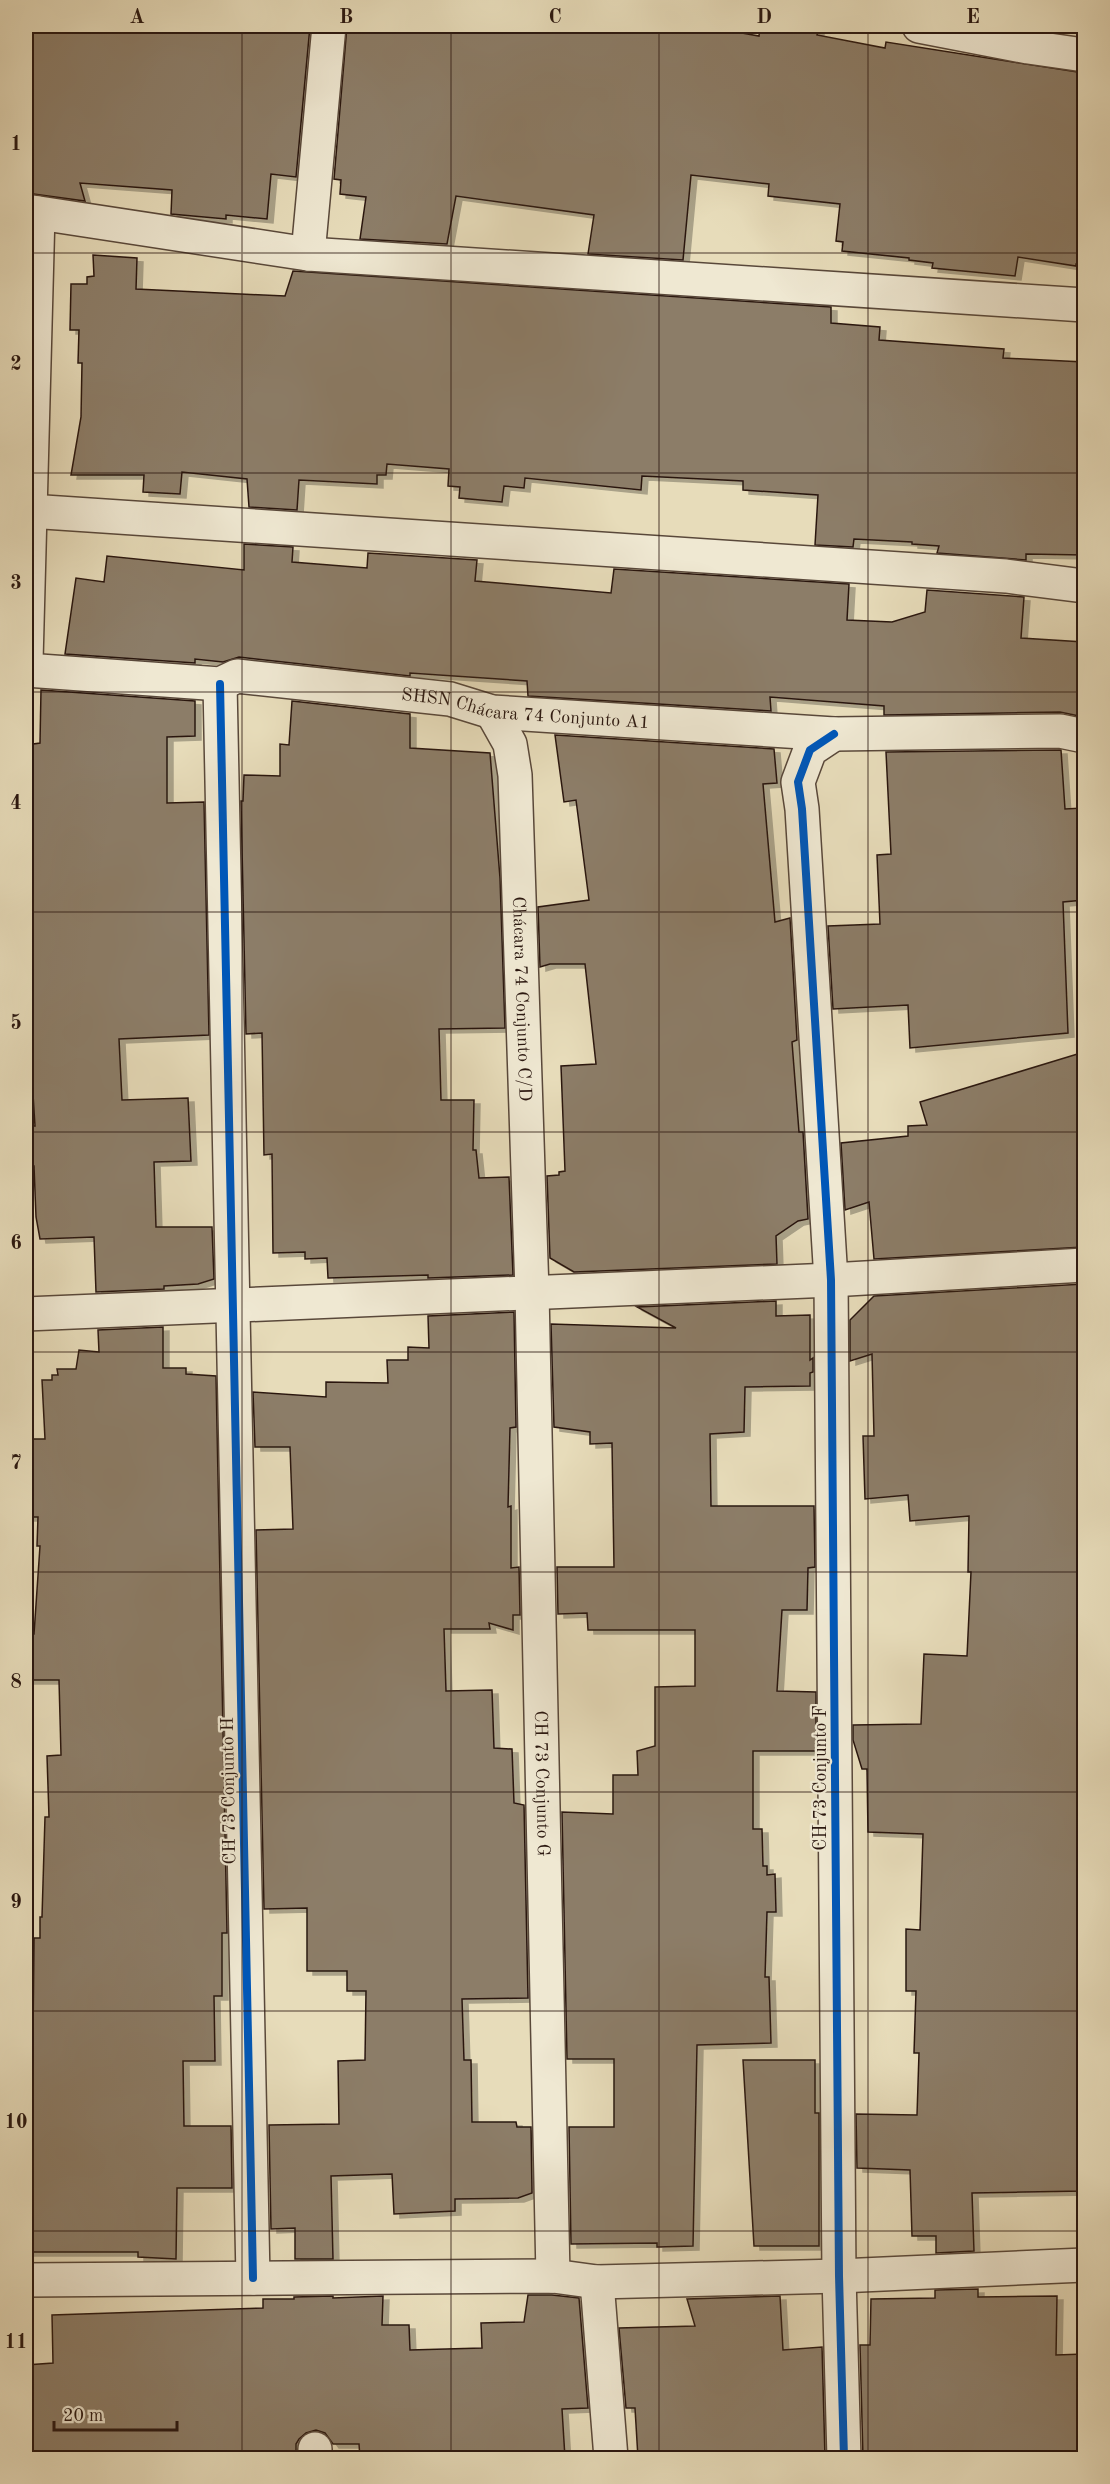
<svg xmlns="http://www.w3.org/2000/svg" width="1110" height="2484" viewBox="0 0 1110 2484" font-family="'Old Standard TT',serif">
<defs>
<filter id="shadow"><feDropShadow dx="6" dy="4" stdDeviation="0" flood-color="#0004"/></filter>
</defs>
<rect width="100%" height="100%" fill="#e7dcba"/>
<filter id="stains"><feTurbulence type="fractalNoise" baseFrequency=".00333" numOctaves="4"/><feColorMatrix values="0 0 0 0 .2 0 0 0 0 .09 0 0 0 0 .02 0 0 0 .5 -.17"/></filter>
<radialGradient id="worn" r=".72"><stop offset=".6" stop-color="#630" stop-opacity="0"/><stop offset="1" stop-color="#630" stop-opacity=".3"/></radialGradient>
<g fill="#8c7d68" stroke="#2a1710" stroke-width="1.5" filter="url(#shadow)">
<polygon points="26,26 310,26 296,177 271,174 267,219 226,215 226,219 171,214 172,190 80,183 85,201 26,193"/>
<polygon points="347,26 703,26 759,36 760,27 780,30 781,26 819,26 817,35 885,48 886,42 1084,73 1084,265 1076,264 1076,266 1018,257 1015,276 932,268 933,263 909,260 909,258 842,251 843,242 836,241 840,204 768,196 769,184 691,175 683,260 588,254 594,215 456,196 447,244 360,239 366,197 340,194 341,180 334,179"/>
<polygon points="93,255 137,258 136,289 285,296 293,271 831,307 831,323 880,327 879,340 1004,349 1003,358 1084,362 1084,555 1026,554 1026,560 937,553 939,546 912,544 912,542 854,539 853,547 815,545 818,495 743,490 743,481 642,476 641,490 525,478 524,488 504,486 502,502 459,498 460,487 448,486 449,469 387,464 386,475 377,475 377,484 299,480 297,510 249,507 247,479 182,472 180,494 143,492 144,475 71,475 81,417 82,363 78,363 79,330 70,330 71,284 87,284 87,277 94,276"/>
<polygon points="244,544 293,547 292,562 367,568 368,553 477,560 475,581 611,593 614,569 849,584 847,620 892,622 925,612 927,590 1024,597 1021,638 1084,642 1084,717 1060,712 884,715 884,706 770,697 771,711 528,696 527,681 410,673 410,676 239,657 223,662 195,659 195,663 65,654 76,578 104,582 107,556 244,570"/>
<polygon points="41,690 195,701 195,736 167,737 167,803 204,802 209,1035 119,1039 122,1100 188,1098 191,1161 154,1162 156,1227 212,1227 214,1279 198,1284 164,1286 164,1289 96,1292 94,1237 40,1239 36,1217 34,1166 31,1166 29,1126 35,1126 26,983 26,745 40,743"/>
<polygon points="292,701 410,714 410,748 490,753 500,878 505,1028 439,1029 441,1100 474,1100 473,1150 476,1150 479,1178 509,1177 513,1275 428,1278 428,1275 328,1278 327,1258 305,1259 305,1252 273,1253 272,1154 264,1155 262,1033 246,1034 241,801 243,801 244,775 280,776 280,744 289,745"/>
<polygon points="555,735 774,749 777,783 763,784 775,922 790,918 797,1040 792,1042 799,1132 803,1132 808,1219 798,1221 776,1236 777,1264 574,1272 550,1258 547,1176 559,1175 559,1172 565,1171 561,1066 596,1064 585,964 550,964 540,967 538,907 589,900 576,800 564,802"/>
<polygon points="1061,750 1065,809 1083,808 1084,829 1084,900 1063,902 1068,1033 910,1048 908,1005 833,1009 828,926 880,924 877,855 891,854 886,752"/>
<polygon points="1084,1052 1084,1247 874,1259 869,1202 845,1210 841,1143 908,1136 908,1126 927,1125 920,1102"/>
<polygon points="1084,1284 1084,2191 972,2193 974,2251 936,2253 936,2236 912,2236 910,2170 857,2168 856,2114 917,2115 919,2053 914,2053 916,1991 906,1991 906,1929 920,1930 923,1834 868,1832 867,1769 862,1769 853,1740 853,1725 921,1724 924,1654 967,1656 971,1572 968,1572 969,1516 910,1521 908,1495 865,1499 863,1436 874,1436 872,1354 850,1361 850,1320 874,1296"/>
<polygon points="776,1301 776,1316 810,1315 810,1360 813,1358 813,1372 810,1373 810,1386 745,1387 744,1432 710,1434 711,1506 814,1506 815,1567 808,1568 807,1610 782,1610 777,1691 816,1692 816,1751 753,1751 753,1829 762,1829 763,1866 767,1866 767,1875 775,1874 776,1912 767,1912 765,1977 769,1977 771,2043 697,2045 693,2246 657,2247 657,2243 571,2244 569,2127 614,2127 614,2059 567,2059 562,1812 613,1814 613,1775 638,1775 637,1751 655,1746 655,1687 695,1686 695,1630 588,1630 587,1613 558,1614 557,1567 614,1567 612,1443 590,1444 590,1432 554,1427 551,1324 676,1328 637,1307"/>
<polygon points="514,1312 516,1427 510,1428 508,1507 511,1506 511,1568 519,1567 520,1615 513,1615 513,1630 489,1623 490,1629 444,1629 446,1691 492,1690 494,1748 512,1749 514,1803 524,1805 528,1998 462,1999 464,2060 471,2060 472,2122 516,2122 517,2127 531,2127 532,2193 518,2198 455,2199 455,2211 394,2214 392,2174 331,2176 333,2259 295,2259 295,2228 271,2229 269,2125 339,2124 338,2061 365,2060 366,1991 347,1991 347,1971 307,1971 307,1908 264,1909 256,1530 293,1529 290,1447 255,1447 253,1392 326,1397 326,1382 388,1383 387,1360 408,1360 408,1347 429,1348 428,1316"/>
<polygon points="163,1327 163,1368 186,1368 186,1374 216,1376 227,1933 222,1933 222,1996 214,1996 215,2061 183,2061 184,2126 231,2126 232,2188 177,2188 176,2259 138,2257 138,2252 26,2252 26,2038 33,2038 34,1938 40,1938 40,1917 42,1917 45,1817 49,1817 47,1756 61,1755 59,1680 28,1680 27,1634 34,1634 40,1546 37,1546 38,1517 28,1517 29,1491 26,1490 27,1439 45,1439 42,1380 52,1380 52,1375 58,1375 57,1369 76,1369 79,1350 99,1352 98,1330"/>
<polygon points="743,2060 815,2060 815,2113 819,2113 819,2246 754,2246"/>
<polygon points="978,2289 978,2297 1057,2296 1056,2355 1084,2354 1084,2458 863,2458 860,2345 870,2345 871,2299 935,2298 935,2290"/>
<polygon points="528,2295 552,2295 579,2298 588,2408 562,2409 565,2458 360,2458 359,2444 333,2444 325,2433 316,2430 306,2433 299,2439 296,2444 296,2458 26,2458 26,2365 53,2363 52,2315 263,2308 263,2299 294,2299 294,2297 333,2296 333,2298 383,2296 382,2325 409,2325 410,2350 482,2348 481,2323 524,2322"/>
<polygon points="780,2296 783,2350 822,2347 825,2458 638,2458 635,2408 626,2408 619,2328 695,2326 687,2299"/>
</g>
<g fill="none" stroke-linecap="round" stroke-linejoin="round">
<defs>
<g id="street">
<polyline points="919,26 1028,47 1084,55"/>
<polyline points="26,211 308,254 1084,305"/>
<polyline points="308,254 329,26"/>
<polyline points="29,511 1006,576 1084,586"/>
<polyline points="26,661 38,213"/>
<path id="s1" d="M26 670 220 684 237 676 450 699 492 712 834 734 1060 731 1084 736"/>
<polyline points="220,684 253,2278"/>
<path id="s2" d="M492 712 510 744 515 775 532 1292 553 2276"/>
<polyline points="834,734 810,750 798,782 802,809 831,1280 839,2276 844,2458"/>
<polyline points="26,1314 831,1280 1084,1265"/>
<polyline points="26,2280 553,2276 597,2282 839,2276 1084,2265"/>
<polyline points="597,2282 611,2458"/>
<polyline points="315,2449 315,2458"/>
</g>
</defs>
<use href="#street" stroke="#59483a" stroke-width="36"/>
<use href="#street" stroke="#efe8d2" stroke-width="33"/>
<defs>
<g id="cycleway">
<polyline points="220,684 253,2278"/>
<polyline points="834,734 810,750 798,782 802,809 831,1280 839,2276 844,2458"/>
</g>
</defs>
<use href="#cycleway" stroke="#efe8d2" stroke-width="11"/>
<use href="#cycleway" stroke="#0057b8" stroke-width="8"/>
</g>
<path fill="none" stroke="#2a1710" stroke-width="1.5" stroke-opacity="0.55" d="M242 26V2458M451 26V2458M659 26V2458M868 26V2458M26 253H1084M26 473H1084M26 692H1084M26 912H1084M26 1132H1084M26 1352H1084M26 1572H1084M26 1792H1084M26 2011H1084M26 2231H1084"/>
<g text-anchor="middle" stroke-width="4.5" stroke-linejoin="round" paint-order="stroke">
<g font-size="18" fill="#2a1710" stroke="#efe8d2">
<text dy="6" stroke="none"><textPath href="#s1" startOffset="504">SHSN Chácara 74 Conjunto A1</textPath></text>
<text dy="6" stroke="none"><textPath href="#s2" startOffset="292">Chácara 74 Conjunto C/D</textPath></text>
<text transform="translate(820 1778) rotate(-90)" y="6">CH 73 Conjunto F</text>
<text dy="6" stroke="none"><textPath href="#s2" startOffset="1077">CH 73 Conjunto G</textPath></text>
<text transform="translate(228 1791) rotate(-91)" y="6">CH 73 Conjunto H</text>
</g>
</g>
<rect width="1110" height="2484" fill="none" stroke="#e7dcba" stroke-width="66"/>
<path d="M54 2421v9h123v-9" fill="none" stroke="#2a1710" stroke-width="3"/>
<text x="63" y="2421" font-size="18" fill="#2a1710" stroke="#efe8d2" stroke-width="4.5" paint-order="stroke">20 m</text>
<rect x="33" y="33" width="1044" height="2418" fill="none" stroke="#2a1710" stroke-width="2"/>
<g font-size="20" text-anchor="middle" font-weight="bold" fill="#2a1710">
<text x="137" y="23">A</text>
<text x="346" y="23">B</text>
<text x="555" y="23">C</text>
<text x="764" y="23">D</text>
<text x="973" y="23">E</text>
<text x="16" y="150">1</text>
<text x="16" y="370">2</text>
<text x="16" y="589">3</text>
<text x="16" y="809">4</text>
<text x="16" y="1029">5</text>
<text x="16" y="1249">6</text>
<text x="16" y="1469">7</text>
<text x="16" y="1688">8</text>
<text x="16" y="1908">9</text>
<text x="16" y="2128">10</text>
<text x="16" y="2348">11</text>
</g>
<rect width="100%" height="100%" filter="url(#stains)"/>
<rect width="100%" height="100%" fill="url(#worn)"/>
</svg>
